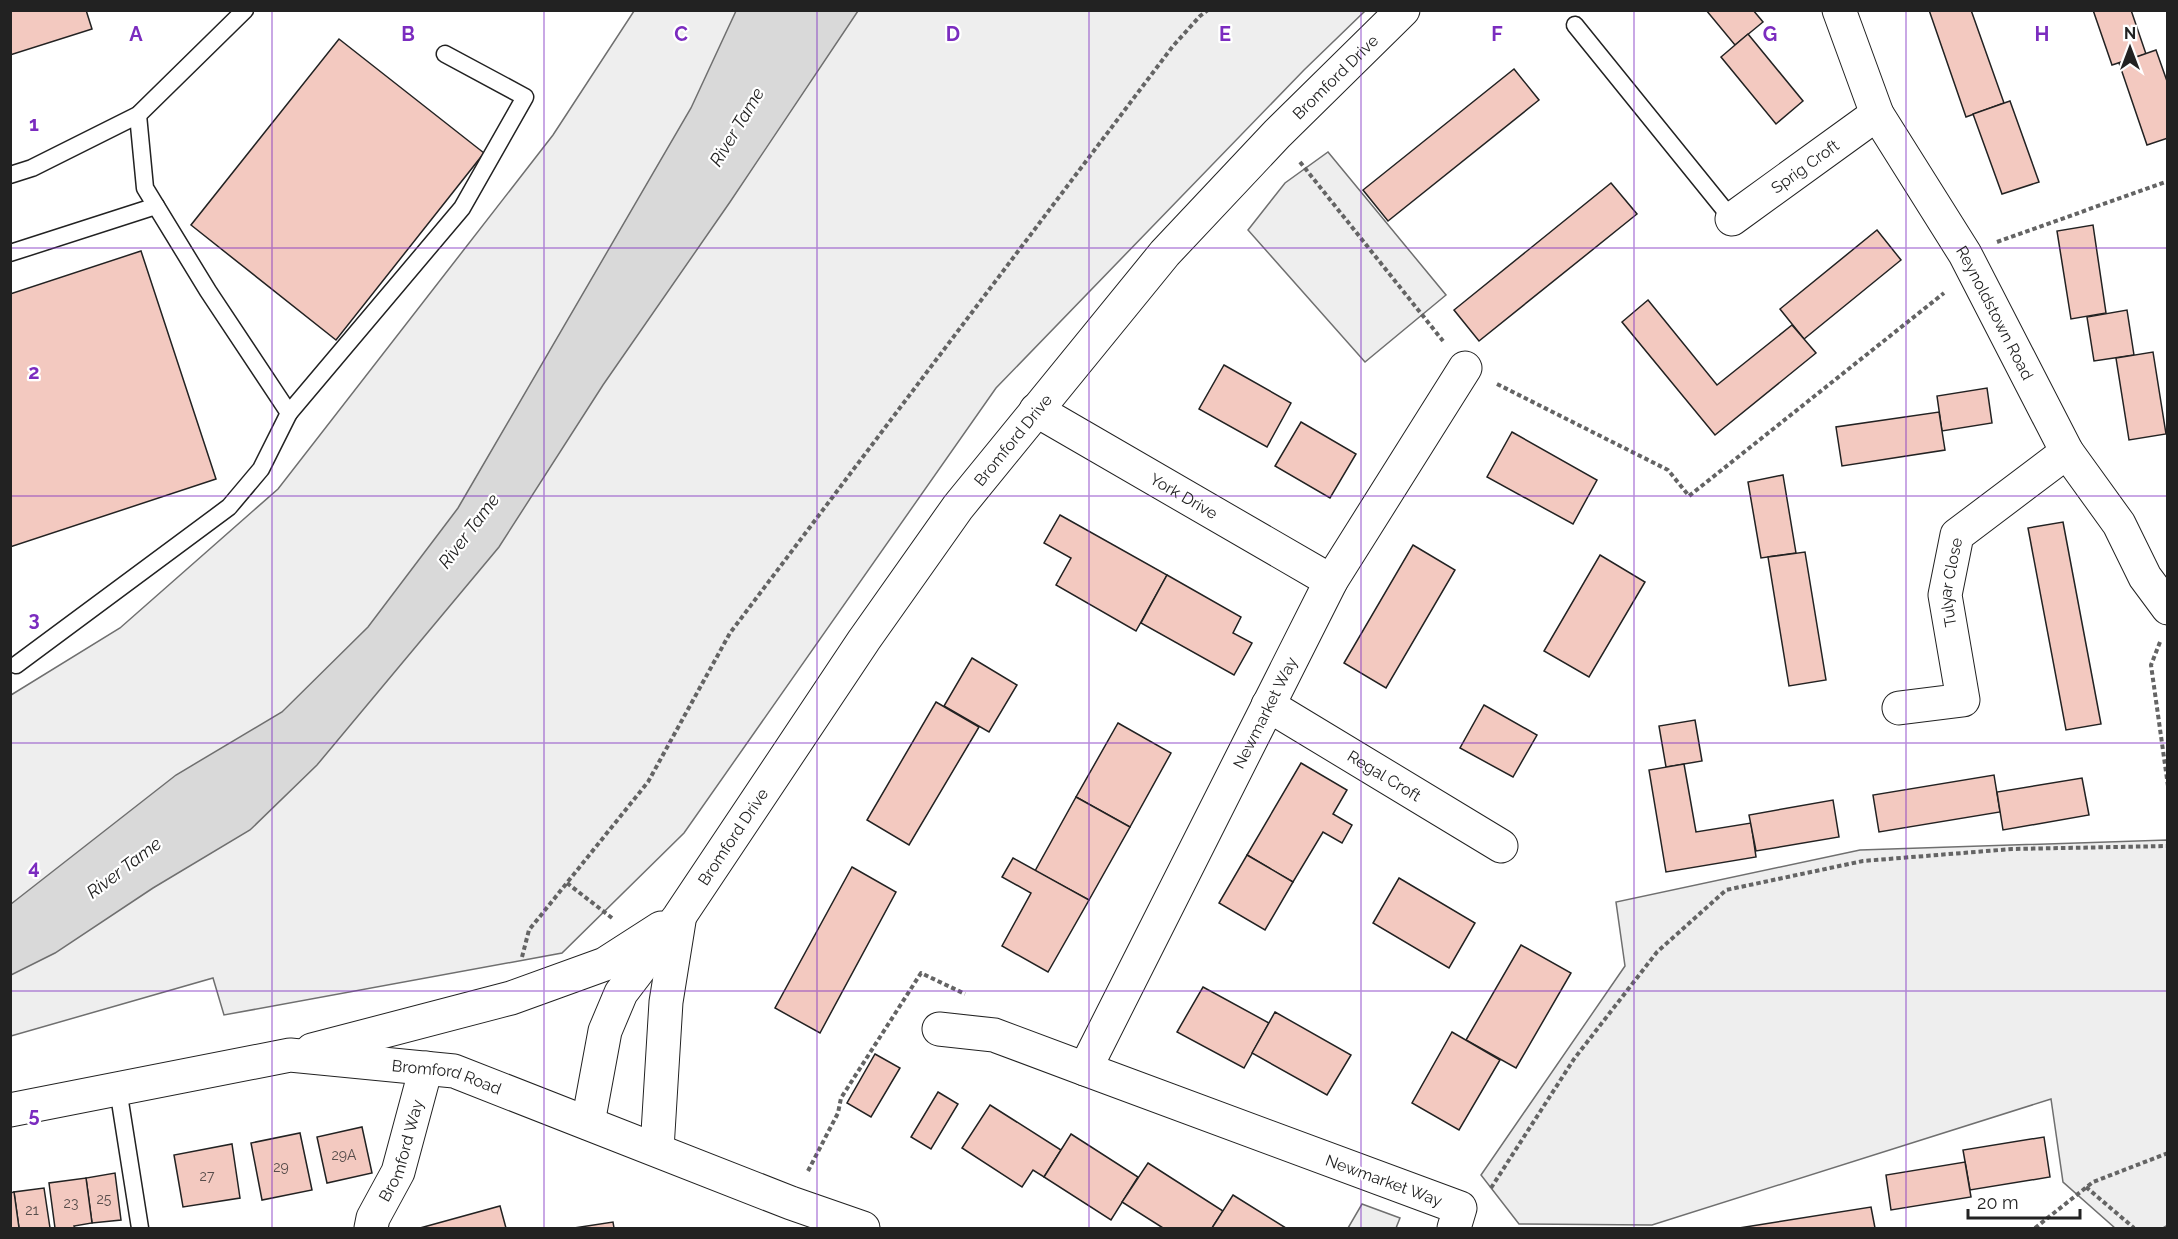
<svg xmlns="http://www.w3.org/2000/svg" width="2178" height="1239" viewBox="0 0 2178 1239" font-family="Raleway,sans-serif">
<rect width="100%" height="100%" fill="#fff"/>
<g fill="#eee" stroke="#6f6f6f" stroke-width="1.5">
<polygon points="634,11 1365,11 1304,70 996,388 684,833 562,953 224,1015 213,978 11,1036 11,695 120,628 278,489 553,135"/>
<polygon points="1328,152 1446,295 1365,362 1248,230 1285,183"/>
<polygon points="2167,840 2168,1225 2163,1228 2115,1228 2063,1182 2051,1099 1652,1225 1519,1224 1481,1175 1625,966 1616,902 1860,850"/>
<polygon points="1362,1204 1400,1218 1396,1228 1348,1228"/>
</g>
<polygon fill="#d9d9d9" stroke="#6f6f6f" stroke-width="1.5" points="736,11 858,11 730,202 603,385 499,547 317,765 250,830 153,888 55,953 11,975 11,904 176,775 282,712 368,627 458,508 691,108"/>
<g fill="#f3c9c0" stroke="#222" stroke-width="1.5">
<polygon points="10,10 86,10 92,29 10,55"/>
<polygon points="1706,10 1753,10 1763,22 1735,45"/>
<polygon points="1929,10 1971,10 2004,103 1966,117"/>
<polygon points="2093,10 2131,10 2146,54 2112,65"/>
<polygon points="1748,34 1803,101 1776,124 1721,57"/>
<polygon points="339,39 484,153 336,340 191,225"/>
<polygon points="2156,50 2168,84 2168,138 2147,145 2119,63"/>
<polygon points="1514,69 1539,100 1388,221 1363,190"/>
<polygon points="2010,101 2039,182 2002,194 1973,114"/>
<polygon points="1611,183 1637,214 1479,341 1454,310"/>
<polygon points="2093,225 2106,313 2071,319 2057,231"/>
<polygon points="1877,230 1901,260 1804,339 1780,309"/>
<polygon points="141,251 216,479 10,547 10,294"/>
<polygon points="1648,300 1717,385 1792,325 1816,353 1715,435 1622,322"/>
<polygon points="2127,310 2134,355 2094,361 2087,317"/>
<polygon points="2153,352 2166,434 2129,440 2116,358"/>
<polygon points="1224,365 1291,403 1267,447 1199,409"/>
<polygon points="1987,388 1992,423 1942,431 1937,396"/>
<polygon points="1939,412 1945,450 1842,466 1836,427"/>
<polygon points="1301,422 1356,454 1330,498 1275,466"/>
<polygon points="1512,432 1597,480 1573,524 1487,477"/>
<polygon points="1783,475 1796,553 1761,558 1748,482"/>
<polygon points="1060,515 1167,575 1136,631 1056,585 1071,558 1044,543"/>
<polygon points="2063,522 2101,724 2066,730 2028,528"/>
<polygon points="1413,545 1455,570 1386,688 1344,663"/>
<polygon points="1805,552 1826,680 1789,686 1768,557"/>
<polygon points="1600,555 1645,582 1589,677 1544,651"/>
<polygon points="1167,575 1241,617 1233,633 1252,643 1234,675 1141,623"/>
<polygon points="972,658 1017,685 989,732 944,706"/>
<polygon points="936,702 979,727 909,845 867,820"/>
<polygon points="1484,705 1537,735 1513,777 1460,748"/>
<polygon points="1695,720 1702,761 1666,767 1659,726"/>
<polygon points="1118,723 1171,753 1130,827 1076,797"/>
<polygon points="1301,763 1347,790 1333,814 1352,825 1342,843 1323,832 1293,882 1247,855"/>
<polygon points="1684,764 1696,832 1751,823 1756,857 1666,872 1649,770"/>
<polygon points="1994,775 2000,812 1879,832 1873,795"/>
<polygon points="2082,778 2089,815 2003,830 1997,792"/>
<polygon points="1076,797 1130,827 1089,900 1035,871"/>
<polygon points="1833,800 1839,837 1756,851 1749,815"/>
<polygon points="1247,855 1293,882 1265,930 1219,903"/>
<polygon points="1013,858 1089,900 1048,972 1002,946 1031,893 1002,877"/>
<polygon points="852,867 896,892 820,1033 775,1008"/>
<polygon points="1399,878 1475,923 1449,968 1373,923"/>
<polygon points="1521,945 1571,973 1516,1068 1466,1040"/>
<polygon points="1203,987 1269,1023 1244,1068 1177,1032"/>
<polygon points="1275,1012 1351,1055 1327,1095 1252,1053"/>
<polygon points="1452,1032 1500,1060 1459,1130 1412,1103"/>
<polygon points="875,1054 900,1068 871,1117 847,1103"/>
<polygon points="938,1092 958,1104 931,1149 911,1137"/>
<polygon points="990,1105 1061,1150 1044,1177 1033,1170 1022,1187 962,1148"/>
<polygon points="362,1127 372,1173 327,1183 317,1137"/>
<polygon points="300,1133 312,1190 262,1200 251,1143"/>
<polygon points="1071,1134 1138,1177 1111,1220 1044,1177"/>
<polygon points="2044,1137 2050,1177 1970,1190 1963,1150"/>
<polygon points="232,1144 240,1198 183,1207 174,1155"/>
<polygon points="1965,1162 1971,1197 1891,1210 1886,1175"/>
<polygon points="1148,1163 1223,1211 1212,1228 1163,1228 1122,1202"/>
<polygon points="115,1173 121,1220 92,1223 86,1178"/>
<polygon points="86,1178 92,1223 74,1226 75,1228 55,1228 49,1183"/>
<polygon points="44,1188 50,1228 19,1228 14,1192"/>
<polygon points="14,1192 19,1228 10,1228 10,1193"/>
<polygon points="1233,1195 1286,1228 1212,1228"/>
<polygon points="500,1206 506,1228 420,1228"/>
<polygon points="1871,1207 1875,1228 1739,1228"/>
<polygon points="613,1222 614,1228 574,1228"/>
</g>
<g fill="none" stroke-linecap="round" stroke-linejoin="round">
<defs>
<g id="service">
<polyline points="1575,25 1732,219"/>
<polyline points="138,115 145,188 208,291 289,413 462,208 525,97 445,54"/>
<polyline points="10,175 32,168 138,115 245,10"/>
<polyline points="10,253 156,206"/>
<polyline points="16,665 229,507 261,469 289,413"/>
<polyline points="118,1089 140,1228"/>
</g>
<g id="minor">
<path id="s1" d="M1839 10 1877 114 1965 254 2067 452 2119 524 2145 577 2168 608"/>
<path id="s2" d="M1732 219 1877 114"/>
<path id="s3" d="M1036 410 1331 581"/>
<path id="s4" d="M1268 705 1501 846"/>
<path id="s5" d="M1899 708 1963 700 1945 595 1957 535 2067 452"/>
<polyline points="939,1029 994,1035 1085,1069"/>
<path id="s6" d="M371 1228 373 1218 398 1172 426 1068"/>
<path id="s7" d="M1454 1228 1460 1208 1085 1069 1331 581 1465 368"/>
</g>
<g id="tertiary">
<polyline points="312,1050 511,998 605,964 661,928"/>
<path id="s8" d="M10 1110 290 1055 454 1071 791 1203 863 1228"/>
<path id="s9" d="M588 1123 605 1031 621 993 679 917 864 640 958 507 1165 253 1277 134 1403 10"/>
<polyline points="657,1149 666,1002 679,921"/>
</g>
</defs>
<use href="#service" stroke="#222" stroke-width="19"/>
<use href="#minor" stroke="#222" stroke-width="35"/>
<use href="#tertiary" stroke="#222" stroke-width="35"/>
<g stroke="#646464" stroke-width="4" stroke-dasharray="4.5 3" stroke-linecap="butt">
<polyline points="1300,162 1443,341"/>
<polyline points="1997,242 2168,181"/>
<polyline points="1497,384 1668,470 1689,496 1944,293"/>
<polyline points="2160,642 2151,665 2168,786"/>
<polyline points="567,883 612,918"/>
<polyline points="522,957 529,930 648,782 730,633 1173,46 1200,16 1208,10"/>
<polyline points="808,1171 838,1113 841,1098 921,973 965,994"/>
<polyline points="2086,1187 2134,1228"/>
<polyline points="1491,1188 1574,1059 1657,952 1726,890 1863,861 2012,849 2168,846"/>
<polyline points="2035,1228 2093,1182 2168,1153"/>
</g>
<use href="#service" stroke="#fff" stroke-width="16"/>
<use href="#minor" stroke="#fff" stroke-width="33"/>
<use href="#tertiary" stroke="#fff" stroke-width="33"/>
</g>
<path fill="none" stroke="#7b2cbf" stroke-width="1.5" stroke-opacity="0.55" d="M272 10V1228M544 10V1228M817 10V1228M1089 10V1228M1361 10V1228M1634 10V1228M1906 10V1228M10 248H2168M10 496H2168M10 743H2168M10 991H2168"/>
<g text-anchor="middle" stroke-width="4.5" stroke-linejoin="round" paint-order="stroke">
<g font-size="14" fill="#564c4a">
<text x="344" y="1160">29A</text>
<text x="281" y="1172">29</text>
<text x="207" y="1181">27</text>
<text x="104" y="1204">25</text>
<text x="71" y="1208">23</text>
<text x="32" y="1215">21</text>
</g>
<g font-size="16" fill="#222" stroke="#fff">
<text dy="6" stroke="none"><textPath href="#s9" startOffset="1299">Bromford Drive</textPath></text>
<text dy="6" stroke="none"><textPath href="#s2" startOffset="90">Sprig Croft</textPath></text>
<text dy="6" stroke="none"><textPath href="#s1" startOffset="342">Reynoldstown Road</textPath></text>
<text dy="6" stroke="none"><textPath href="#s9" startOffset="813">Bromford Drive</textPath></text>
<text dy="6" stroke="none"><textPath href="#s3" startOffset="171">York Drive</textPath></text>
<text dy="6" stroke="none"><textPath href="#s5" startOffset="184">Tulyar Close</textPath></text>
<text dy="6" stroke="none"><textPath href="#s7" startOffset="820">Newmarket Way</textPath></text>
<text dy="6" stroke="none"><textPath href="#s4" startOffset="136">Regal Croft</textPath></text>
<text dy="6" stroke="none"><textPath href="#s9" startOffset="327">Bromford Drive</textPath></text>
<text dy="6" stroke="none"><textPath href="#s8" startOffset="444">Bromford Road</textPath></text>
<text dy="6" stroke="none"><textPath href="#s6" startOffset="84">Bromford Way</textPath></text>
<text transform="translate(1384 1180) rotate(20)" y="6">Newmarket Way</text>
</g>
<g font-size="18" font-style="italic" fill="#222" stroke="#fff">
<text transform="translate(737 127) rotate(-59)" y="6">River Tame</text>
<text transform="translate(469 531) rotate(-53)" y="6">River Tame</text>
<text transform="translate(124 868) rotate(-37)" y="6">River Tame</text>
</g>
</g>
<g font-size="20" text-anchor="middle" font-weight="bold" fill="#7b2cbf" stroke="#fff" stroke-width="4.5" stroke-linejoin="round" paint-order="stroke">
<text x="136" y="41">A</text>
<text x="408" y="41">B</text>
<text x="681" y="41">C</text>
<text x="953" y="41">D</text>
<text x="1225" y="41">E</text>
<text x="1497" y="41">F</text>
<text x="1770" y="41">G</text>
<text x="2042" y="41">H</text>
<text x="34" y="131">1</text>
<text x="34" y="379">2</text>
<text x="34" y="626">3</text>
<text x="34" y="874">4</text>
<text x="34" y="1122">5</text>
</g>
<rect width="2178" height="1239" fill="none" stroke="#222222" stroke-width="24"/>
<g transform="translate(2130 48)" stroke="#ffffff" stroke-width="4.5" paint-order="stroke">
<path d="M0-4.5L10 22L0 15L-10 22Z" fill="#222222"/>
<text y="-9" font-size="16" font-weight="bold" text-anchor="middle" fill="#222222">N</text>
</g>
<path d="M1968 1209v9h112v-9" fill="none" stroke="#222222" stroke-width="3"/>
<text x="1977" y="1209" font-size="18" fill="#222222" stroke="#ffffff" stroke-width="4.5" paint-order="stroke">20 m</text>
</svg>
